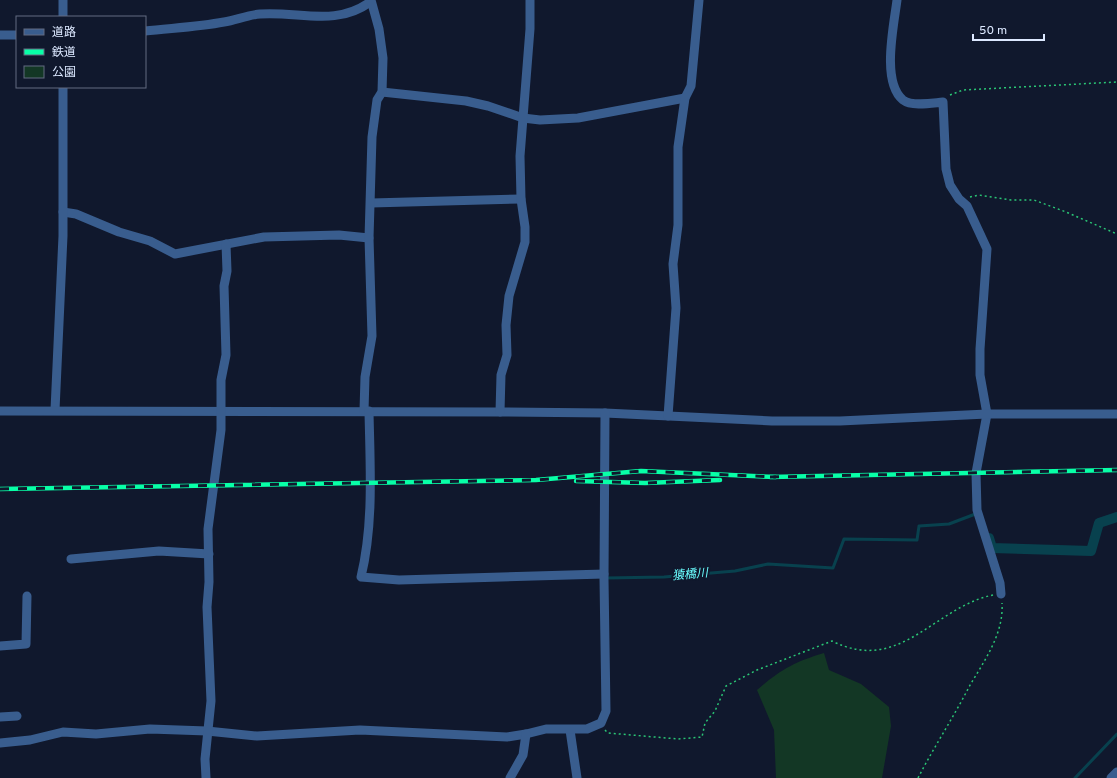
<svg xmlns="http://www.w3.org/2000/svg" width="1117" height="778" viewBox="0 0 1117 778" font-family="Overpass,'Noto Sans JP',sans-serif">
<rect width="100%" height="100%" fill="#10182d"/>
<path fill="#133725" d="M824 653 829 670 861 684 889 707 891 726 882 778H776L774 730 757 690C780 670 794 662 824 653Z"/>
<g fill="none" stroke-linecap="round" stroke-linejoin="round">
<g stroke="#08414e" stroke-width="3">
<polyline points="606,578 664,577 735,571 768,564 833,568 844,539 917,540 919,526 949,524 978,513"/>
<polyline points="1075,778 1117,734"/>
</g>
<polyline stroke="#08414e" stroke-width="10" points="989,538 992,548 1091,551 1099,523 1117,517"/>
<g stroke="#2ac575" stroke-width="1.5" stroke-dasharray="2 3" stroke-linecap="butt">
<polyline points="950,95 963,90 1117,82"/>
<polyline points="970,197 979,195 1011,200 1034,200 1066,212 1117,234"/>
<path d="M605 730 608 733 678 739 702 737 705 723 715 711 726 686 757 670 832 641C900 675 934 607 993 595"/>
<path d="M918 778C934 747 953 718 969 687 984 661 1004 634 1002 603"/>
</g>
<g stroke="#395d8e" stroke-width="9">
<polyline points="63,0 63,17"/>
<path d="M897 0C894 25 881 82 903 100 912 107 932 103 943 102L946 169 950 185 959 199 967 206 987 249 980 349V375L987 414 976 473 977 510 1000 583 1001 594"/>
<path d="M145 31C171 28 198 27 224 22 236 20 248 15 260 14 299 11 336 27 370 2"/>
<polyline points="0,35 17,35"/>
<polyline points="382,92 466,101 488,106 523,118 540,120 578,118 685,98"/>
<polyline points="371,203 521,199"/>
<polyline points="63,212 76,214 119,232 150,241 175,254 264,237 339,235 369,238"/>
<polyline points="55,410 63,236 63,87"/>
<polyline points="0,411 500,412 605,413 772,421 840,421 987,414 1117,414"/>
<polyline points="364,411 365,377 372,336 369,238 372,137 377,100 382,92 383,58 379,29 371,0"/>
<path d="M369 411C370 466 374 523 361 577L399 580 604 574"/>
<polyline points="500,412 501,375 507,355 506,325 509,296 525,242 525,227 521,199 520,156 530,29 530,0"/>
<polyline points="668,416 676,308 673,264 678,225 678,147 685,98 691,86 699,0"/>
<polyline points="71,559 159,551 209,554"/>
<polyline points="0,646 26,644 27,596"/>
<polyline points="0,717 17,716"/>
<polyline points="570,730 577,778"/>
<polyline points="0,743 30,740 63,732 96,734 150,729 207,731 257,736 360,730 507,737 526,734 546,729 587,729 601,723 606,711 604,579 605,413"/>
<polyline points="206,778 205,759 211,701 207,607 209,582 208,529 221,430 221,380 226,355 224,286 227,271 226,244"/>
<polyline points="510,778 523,755 526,734"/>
<polyline points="1111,778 1117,772"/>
</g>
<defs>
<g id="rail">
<polyline points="770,477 1117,470"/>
<polyline points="576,481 645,483 720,480"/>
<polyline points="0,489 536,480 641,471 776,477"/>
</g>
</defs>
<use href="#rail" stroke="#08ffa7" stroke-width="4.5"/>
<use href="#rail" stroke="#10182d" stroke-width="3" stroke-dasharray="9" stroke-linecap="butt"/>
</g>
<g text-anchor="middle" stroke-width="4" stroke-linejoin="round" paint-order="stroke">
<g font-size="12" font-style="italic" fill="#6afeff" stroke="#10182d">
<text transform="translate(690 574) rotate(-5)" y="4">猿橋川</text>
</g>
</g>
<rect x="16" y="16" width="130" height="72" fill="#10182d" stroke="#626b81"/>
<rect x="24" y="29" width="20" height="6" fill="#395d8e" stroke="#626b81"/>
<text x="52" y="36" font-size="12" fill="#dce8ff">道路</text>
<rect x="24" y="49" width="20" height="6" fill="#08ffa7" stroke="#626b81"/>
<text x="52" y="56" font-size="12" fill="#dce8ff">鉄道</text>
<rect x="24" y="66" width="20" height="12" fill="#133725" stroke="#626b81"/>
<text x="52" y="76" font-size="12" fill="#dce8ff">公園</text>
<path d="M973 34v6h71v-6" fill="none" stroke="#dce8ff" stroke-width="2"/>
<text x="979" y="34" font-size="12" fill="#dce8ff" stroke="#10182d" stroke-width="3" paint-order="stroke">50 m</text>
</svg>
